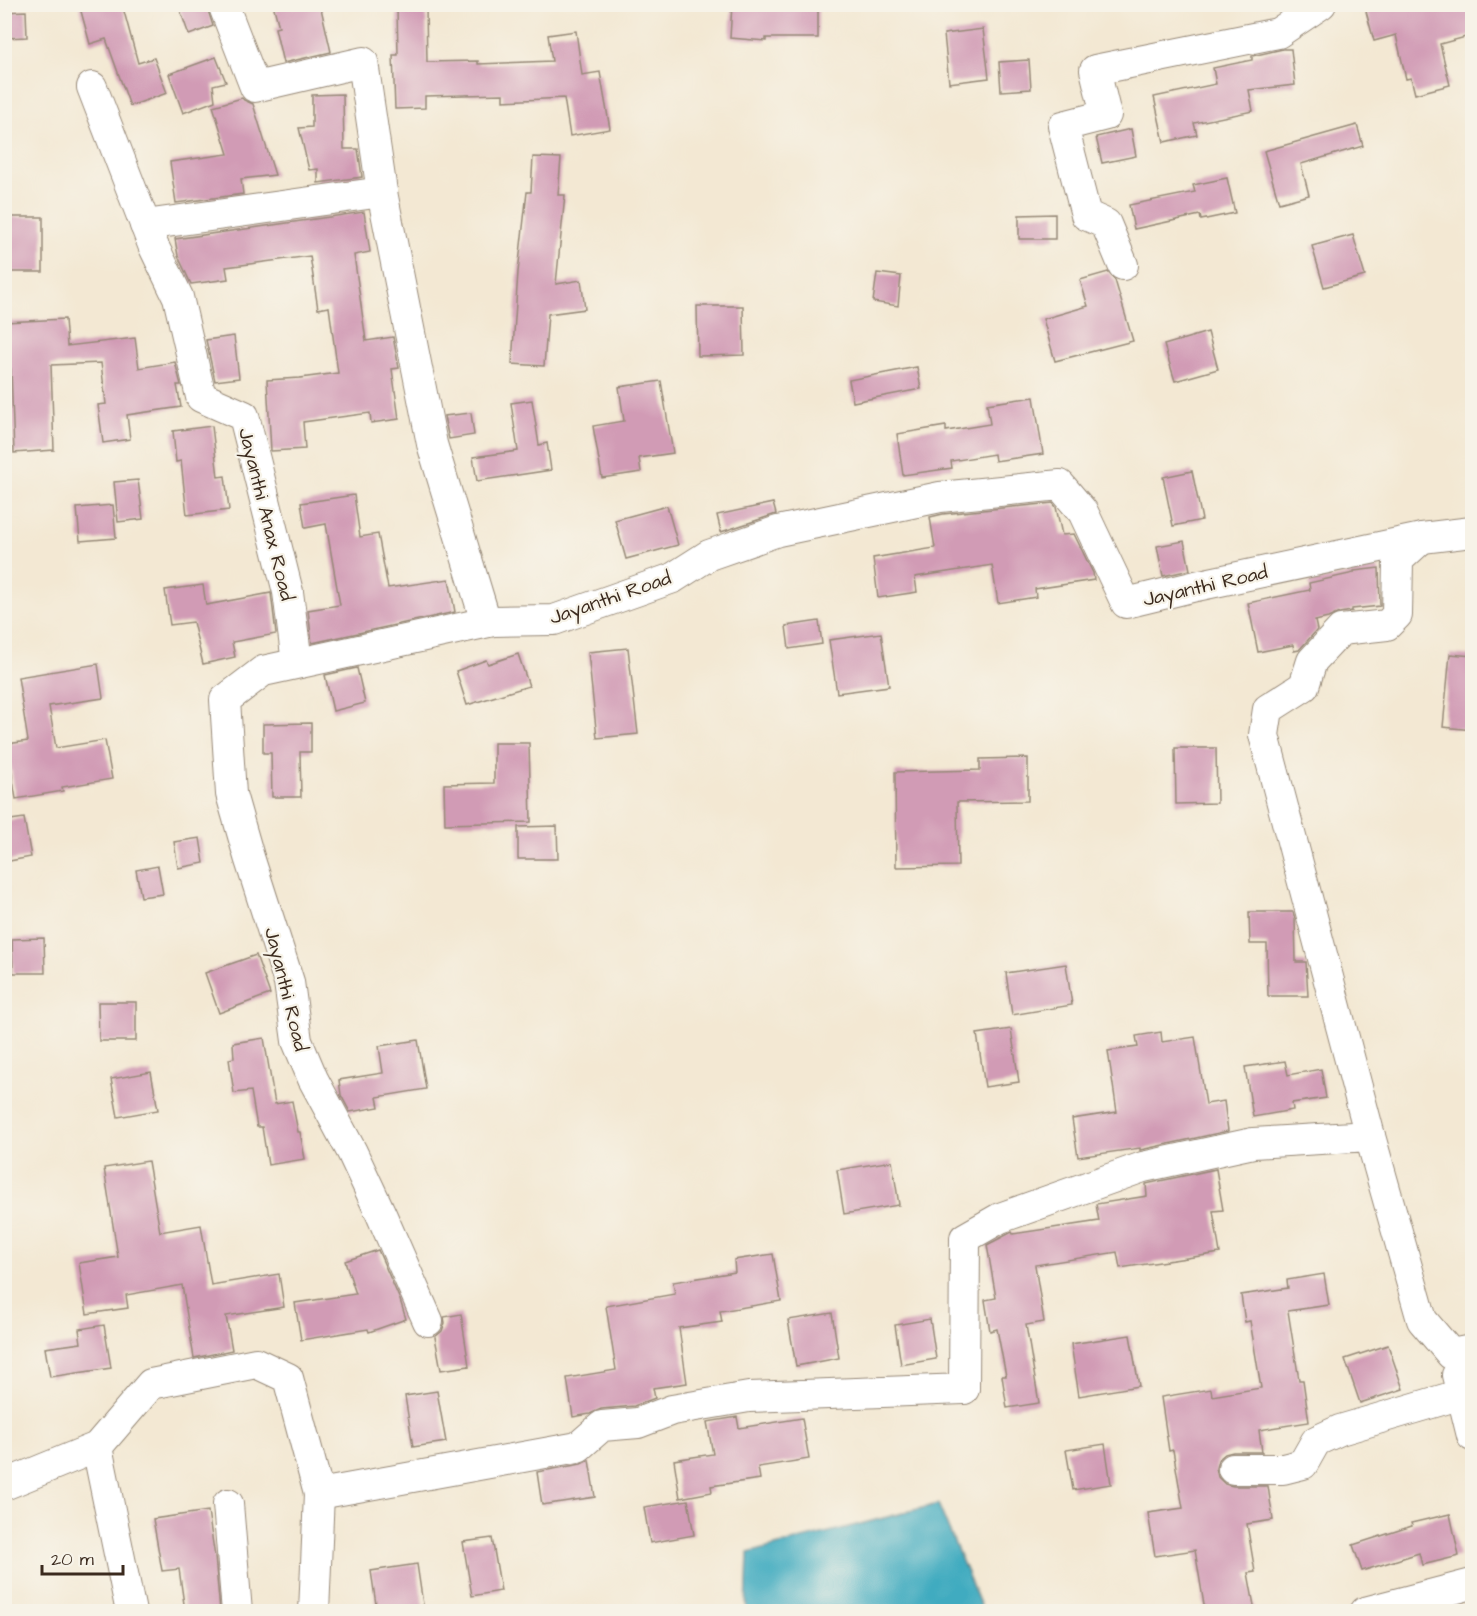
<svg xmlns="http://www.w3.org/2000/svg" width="1477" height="1616" viewBox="0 0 1477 1616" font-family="'Architects Daughter',sans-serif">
<rect width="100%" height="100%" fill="#f7f3e8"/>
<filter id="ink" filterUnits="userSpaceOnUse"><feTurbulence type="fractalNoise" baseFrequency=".0167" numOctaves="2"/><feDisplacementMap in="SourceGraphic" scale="12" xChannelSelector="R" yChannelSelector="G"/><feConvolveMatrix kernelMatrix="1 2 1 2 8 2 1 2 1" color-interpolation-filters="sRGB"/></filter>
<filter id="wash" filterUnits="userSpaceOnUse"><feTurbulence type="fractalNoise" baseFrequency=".008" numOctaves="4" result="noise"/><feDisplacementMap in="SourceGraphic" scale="24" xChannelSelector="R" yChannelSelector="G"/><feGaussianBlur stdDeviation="1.35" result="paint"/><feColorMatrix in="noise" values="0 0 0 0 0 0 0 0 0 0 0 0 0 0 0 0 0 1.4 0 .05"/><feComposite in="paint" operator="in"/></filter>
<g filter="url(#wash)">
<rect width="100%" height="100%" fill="#f3e8d3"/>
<polygon fill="#41abc0" stroke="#3e6a6f" stroke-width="1.5" points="938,1504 983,1611 746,1611 748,1553"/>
<g id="blocks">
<g fill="#d19bb5">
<polygon points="79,4 122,4 138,63 154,58 167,93 130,106 106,39 90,44"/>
<polygon points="178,4 206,4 213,26 189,35"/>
<polygon points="273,4 320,4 331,52 283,63 275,28 279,27"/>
<polygon points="732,4 818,4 818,38 766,38 766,41 730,38"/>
<polygon points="1364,4 1473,4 1473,35 1440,44 1450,85 1415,94 1411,78 1406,79 1396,35 1374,41"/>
<polygon points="397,7 426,7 427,62 478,61 478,64 552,61 548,35 576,31 582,75 600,72 610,129 570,136 564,98 503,101 503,94 425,96 425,108 395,109 393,55 398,55"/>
<polygon points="26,11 27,37 4,38 4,12"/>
<polygon points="983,29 989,78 949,83 944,34"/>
<polygon points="1283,49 1291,49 1295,85 1249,90 1253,111 1194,123 1197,135 1164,142 1154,97 1216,84 1213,68 1252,60 1252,56"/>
<polygon points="216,57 226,82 213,85 215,101 183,113 169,74"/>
<polygon points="1029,60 1031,89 1001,91 999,62"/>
<polygon points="343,94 344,149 358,149 362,177 318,183 318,169 309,170 299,128 312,127 312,95"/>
<polygon points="242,98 244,100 253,104 275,175 241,179 243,194 176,203 170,162 228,154 213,106"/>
<polygon points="1357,125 1363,146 1301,164 1309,195 1279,203 1264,151"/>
<polygon points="1131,129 1136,156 1102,163 1096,137"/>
<polygon points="533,157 561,158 558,195 565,195 556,284 581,280 585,309 548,314 544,366 512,364 518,272 527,192 531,192"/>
<polygon points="1227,178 1235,213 1201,220 1200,215 1134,229 1129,205 1195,192 1193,185"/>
<polygon points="364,212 370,252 354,255 366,341 393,337 399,368 392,369 399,419 371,423 370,413 303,422 305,449 271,451 267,380 300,378 338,373 329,307 318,309 310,256 226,267 228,279 191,284 178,256 175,239"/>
<polygon points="1055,214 1055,239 1019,239 1019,215"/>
<rect x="4" y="217" width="39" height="55"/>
<polygon points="1353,235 1365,276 1324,287 1312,246"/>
<polygon points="1108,272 1115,280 1133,341 1055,361 1043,319 1088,306 1080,280"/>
<polygon points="877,273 901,276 898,306 873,302"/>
<polygon points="697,306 743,306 744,355 698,356"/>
<polygon points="65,319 67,346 135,338 139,368 175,362 181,385 177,385 181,407 127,415 130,439 103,443 98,405 106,404 101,363 51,365 54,450 14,453 11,369 4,369 4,322"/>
<polygon points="1208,332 1218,369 1175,381 1164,345"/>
<polygon points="234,336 239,378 215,381 206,340"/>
<polygon points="917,367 921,389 853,402 849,380"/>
<polygon points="661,381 673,453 639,458 641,472 602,478 593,426 624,421 619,387"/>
<polygon points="1034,397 1043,454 995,461 994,454 951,461 952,468 903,475 897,434 946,426 946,431 990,424 987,404"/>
<polygon points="532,400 539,445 547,443 551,470 477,481 473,457 518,451 511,403"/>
<polygon points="471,413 474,435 449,439 444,416"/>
<polygon points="212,426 218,477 225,476 229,510 187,515 181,461 176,462 173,431"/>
<polygon points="1192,471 1202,520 1173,526 1163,477"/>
<polygon points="138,480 143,519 118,522 114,482"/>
<polygon points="354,495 360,537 378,534 388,588 449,579 455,612 312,643 308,610 340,605 326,524 305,528 301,503"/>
<polygon points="773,503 776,514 721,532 717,515"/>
<polygon points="1053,503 1056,507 1062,535 1074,534 1093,573 1094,580 1035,589 1036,597 998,603 992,565 915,577 917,592 878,598 873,558 935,548 930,517 943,514"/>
<polygon points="113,505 116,538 80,541 77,508"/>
<polygon points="667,506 678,545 626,559 615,520"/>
<polygon points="1184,541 1190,570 1163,576 1157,546"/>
<polygon points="1379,568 1380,606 1352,609 1352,611 1339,613 1328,618 1315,621 1317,630 1299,650 1294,651 1293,645 1258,652 1248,603 1310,590 1309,583 1354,573 1354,571"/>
<polygon points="203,585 206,605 271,593 276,634 232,642 235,657 203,664 193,622 170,625 165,590"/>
<polygon points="819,621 822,644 789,649 786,626"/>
<polygon points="881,633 889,686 837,693 829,640"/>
<polygon points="628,648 638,734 597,738 588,652"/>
<polygon points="518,654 529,686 467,705 456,671 486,660 488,664"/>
<polygon points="1450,654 1473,656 1473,730 1443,727"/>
<polygon points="98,664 103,698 49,706 56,748 105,740 112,779 62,787 63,791 16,799 7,744 28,741 18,677"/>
<polygon points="357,668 365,703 333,711 325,675"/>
<polygon points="311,723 311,752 300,752 301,797 272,797 271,753 263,753 263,724"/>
<polygon points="494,743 529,743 531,822 445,824 444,784 494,783"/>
<polygon points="1175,748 1216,748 1217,803 1176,804"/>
<polygon points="1028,758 1028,801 957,802 958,866 896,867 895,772 980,770 980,759"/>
<polygon points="24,818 31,857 4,862 4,821"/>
<polygon points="557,826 558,859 518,859 518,827"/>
<polygon points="200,838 204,863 178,868 174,842"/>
<polygon points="158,866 163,894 141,897 136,870"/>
<polygon points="1249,912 1293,912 1295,919 1296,962 1306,962 1308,996 1268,996 1267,944 1250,944"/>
<polygon points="44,938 45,973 13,973 12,939"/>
<polygon points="256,955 270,994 219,1013 205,973"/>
<polygon points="1066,964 1072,1005 1012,1015 1006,973"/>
<polygon points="98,1002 136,1002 136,1041 99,1041"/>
<polygon points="1011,1029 1019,1082 985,1087 977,1034"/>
<polygon points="1161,1032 1162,1042 1195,1037 1206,1104 1224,1101 1228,1131 1140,1150 1140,1148 1078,1157 1072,1119 1117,1112 1108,1051 1138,1047 1136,1036"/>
<polygon points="264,1038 275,1104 292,1101 298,1132 300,1132 305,1159 268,1165 262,1127 257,1127 251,1091 234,1093 229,1059 234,1058 233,1043"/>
<polygon points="418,1040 426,1089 377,1097 379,1107 350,1112 341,1095 339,1080 383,1073 379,1046"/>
<polygon points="1285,1061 1288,1075 1321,1069 1326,1098 1292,1103 1293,1110 1253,1117 1245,1067"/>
<polygon points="151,1072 158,1110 118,1117 111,1079"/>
<polygon points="148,1161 160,1232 201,1225 211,1285 279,1274 284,1307 226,1316 232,1350 194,1358 182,1285 126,1295 128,1308 87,1314 79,1263 118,1257 104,1168"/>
<polygon points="892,1161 899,1205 844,1214 837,1170"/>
<polygon points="1216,1169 1223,1210 1213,1211 1220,1253 1120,1268 1117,1252 1035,1265 1044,1322 1026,1325 1039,1403 1007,1408 1002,1376 1006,1376 997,1329 990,1331 985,1300 996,1298 987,1245 1012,1232 1013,1234 1099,1221 1096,1204 1147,1196 1146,1184"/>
<polygon points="378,1250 400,1300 406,1319 369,1332 368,1329 301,1340 295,1303 356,1294 345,1261"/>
<polygon points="773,1254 781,1301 720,1311 722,1322 679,1328 687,1383 653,1388 655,1398 634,1406 601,1409 590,1414 573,1417 567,1378 616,1370 606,1306 675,1294 673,1282 735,1272 734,1260"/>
<polygon points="1324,1274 1329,1305 1288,1311 1299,1380 1303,1380 1309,1422 1259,1430 1262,1452 1233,1452 1225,1454 1218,1460 1216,1468 1218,1477 1225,1484 1233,1486 1268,1486 1273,1520 1247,1524 1255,1572 1248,1573 1255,1611 1205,1611 1195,1550 1155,1556 1148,1513 1183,1508 1173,1450 1169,1451 1161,1397 1211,1389 1212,1396 1261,1388 1250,1321 1245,1322 1241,1295 1288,1288 1287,1280"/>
<polygon points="832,1313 839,1358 796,1366 788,1320"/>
<polygon points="461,1314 469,1366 441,1370 435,1337 442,1331 445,1323 444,1317"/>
<polygon points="930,1319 936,1359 901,1365 895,1325"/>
<polygon points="104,1325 111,1368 50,1377 45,1348 81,1343 79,1329"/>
<polygon points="1130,1335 1139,1386 1079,1396 1071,1344"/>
<polygon points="1388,1345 1403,1389 1360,1403 1345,1359"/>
<polygon points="437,1391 446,1442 413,1447 405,1396"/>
<polygon points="737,1417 739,1428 802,1418 809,1459 758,1467 760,1479 711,1486 712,1492 680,1498 674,1460 713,1454 707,1422"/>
<polygon points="1105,1444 1111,1484 1073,1490 1066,1450"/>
<polygon points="589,1460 595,1497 542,1505 537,1472 581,1464"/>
<polygon points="688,1500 694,1535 650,1543 644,1507"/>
<polygon points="208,1511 215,1557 220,1611 185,1611 179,1569 162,1571 153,1519"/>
<polygon points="1450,1514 1459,1556 1422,1565 1419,1553 1362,1571 1353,1545 1412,1526 1411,1523"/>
<polygon points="492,1538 501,1591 472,1596 463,1542"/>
<polygon points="417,1564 424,1611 377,1611 371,1571"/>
</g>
</g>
</g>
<g filter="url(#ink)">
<use href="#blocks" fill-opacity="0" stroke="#978978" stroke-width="1.5"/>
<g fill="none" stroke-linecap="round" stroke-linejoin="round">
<defs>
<g id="minor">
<polyline points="223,4 255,87 363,62 382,192 432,444 486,622"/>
<polyline points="92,87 153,245 178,297 201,397 244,416 288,592 297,663"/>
<polyline points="145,225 382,192"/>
<polyline points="1123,265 1106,224 1086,215 1063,126 1106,115 1095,70 1278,33 1321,4"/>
<polyline points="1370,1136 1264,735 1268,709 1304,686 1312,661 1341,630 1387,625 1397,615 1398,560 1422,538"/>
<polyline points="428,1321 381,1214 352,1152 313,1079 297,1041 289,982 249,857 231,794 225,700 263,671 493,621 554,620 673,578 709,555 778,531 940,497 1060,485 1083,512 1126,603 1196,586 1422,538 1472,532"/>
<polyline points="1457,1375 1472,1436"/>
<polyline points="97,1447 131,1612"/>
<polyline points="1233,1469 1283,1469 1303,1464 1316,1441 1340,1430 1462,1394"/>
<polyline points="4,1485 97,1447 151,1384 256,1363 288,1378 319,1494 578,1447 602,1426 638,1423 672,1410 749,1397 964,1389 965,1238 1000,1218 1143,1167 1253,1143 1370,1136 1422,1320 1451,1354 1472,1350"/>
<polyline points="228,1504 237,1612"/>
<polyline points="314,1612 319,1494"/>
<polyline points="1365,1612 1472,1584"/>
</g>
</defs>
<use href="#minor" stroke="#978978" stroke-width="32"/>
<use href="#minor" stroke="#fff" stroke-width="30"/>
</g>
</g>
<g text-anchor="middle" stroke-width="4.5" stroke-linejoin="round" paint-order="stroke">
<g font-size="20" fill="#3b2a1e" stroke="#f7f3e8">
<text transform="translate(267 514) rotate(76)" y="7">Jayanthi Anax Road</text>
<text transform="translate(1205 585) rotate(-13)" y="7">Jayanthi Road</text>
<text transform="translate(610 597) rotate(-19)" y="7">Jayanthi Road</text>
<text transform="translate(287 989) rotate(76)" y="7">Jayanthi Road</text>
</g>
</g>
<rect width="1477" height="1616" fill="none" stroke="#f7f3e8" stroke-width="24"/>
<path d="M42 1565v9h81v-9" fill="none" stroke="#3b2a1e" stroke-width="3"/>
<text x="51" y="1565" font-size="18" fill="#3b2a1e" stroke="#f7f3e8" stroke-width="4.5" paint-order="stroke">20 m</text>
</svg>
